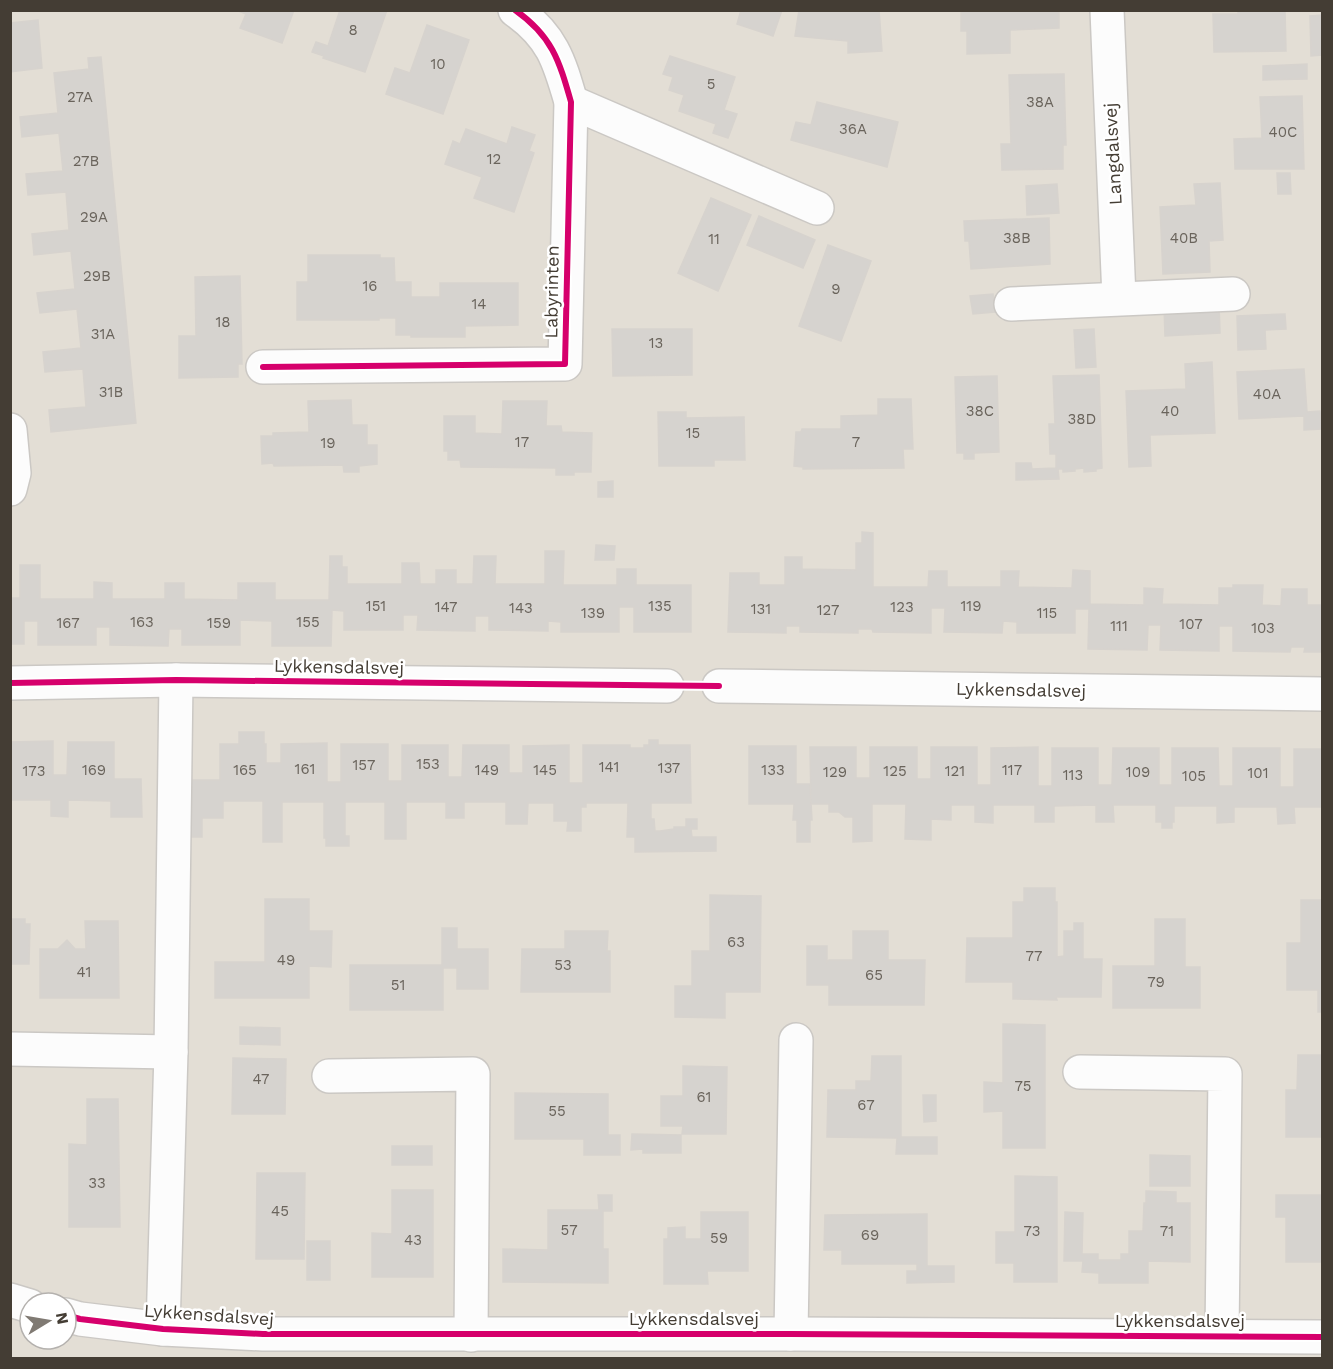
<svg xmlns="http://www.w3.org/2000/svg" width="1333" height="1369" viewBox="0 0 1333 1369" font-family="'Work Sans',sans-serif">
<rect width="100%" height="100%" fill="#eeece8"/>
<path fill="#e3ded5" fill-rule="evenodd" d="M10 11H1322V1358H11ZM30 1303H66V1339H30Z"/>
<g fill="#d6d3cf" stroke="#d7d3ce" stroke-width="1.5">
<polygon points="236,10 294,10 282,43 240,28 246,14"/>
<polygon points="340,10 387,10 365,72 323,58 324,56 312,52 316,42 328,46"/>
<polygon points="741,10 782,10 773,36 737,24"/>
<polygon points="799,10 879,10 882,51 848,53 848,41 795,36"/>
<polygon points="961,10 1059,10 1059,28 1010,30 1010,53 967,54 967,31 961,31"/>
<polygon points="1238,10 1285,10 1286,51 1214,52 1213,14 1238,14"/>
<polygon points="1322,15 1322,55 1311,56 1310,16"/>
<polygon points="38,20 42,68 10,72 10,23"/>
<polygon points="427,25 469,40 443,114 386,94 395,68 410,73"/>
<polygon points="670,56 735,77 724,110 737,114 728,138 713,133 716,124 679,111 684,95 669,90 673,77 663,74"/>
<polygon points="101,57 136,423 51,432 49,410 86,407 83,369 45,372 43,352 81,348 77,309 40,313 37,293 75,289 71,251 34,255 32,234 69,230 66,192 28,195 26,174 63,171 59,133 22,137 20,117 58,113 54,73 89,69 88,58"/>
<polygon points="1307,64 1307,79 1263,80 1263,66"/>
<polygon points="1064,74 1066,145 1063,145 1063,169 1002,170 1001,144 1011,144 1009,75"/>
<polygon points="1302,96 1304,169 1235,169 1234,139 1262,138 1260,97"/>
<polygon points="817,102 898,122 887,167 791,140 796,122 811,125"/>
<polygon points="512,127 535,135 529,151 534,153 514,212 474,198 482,177 445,164 453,141 460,144 466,129 507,144"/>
<polygon points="1277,173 1290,173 1291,194 1278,194"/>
<polygon points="1220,183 1223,240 1209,241 1210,272 1163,274 1160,207 1196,205 1194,184"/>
<polygon points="1057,184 1059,213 1027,215 1026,186"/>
<polygon points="711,198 751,215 718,291 678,273"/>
<polygon points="759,216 815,240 803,268 747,245"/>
<polygon points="1049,218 1050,264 971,269 969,241 965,241 964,221"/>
<polygon points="828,245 871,261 841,341 799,326"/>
<polygon points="308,255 380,255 380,258 394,258 395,282 411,282 411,297 440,297 440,283 518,283 518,325 465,326 465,337 411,337 411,335 396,335 396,318 379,318 379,320 297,320 297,282 308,282"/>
<polygon points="240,276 242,364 238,364 238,377 179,378 179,336 196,336 195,277"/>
<polygon points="993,294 995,312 973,314 970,296"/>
<polygon points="1219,304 1220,333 1165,336 1164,306"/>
<polygon points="1285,314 1286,329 1265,330 1266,349 1238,350 1237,316"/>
<polygon points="612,329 692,329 692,375 613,376"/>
<polygon points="1094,329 1096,367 1076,368 1074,330"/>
<polygon points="1212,362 1215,433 1150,435 1151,466 1129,467 1126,391 1186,389 1185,364"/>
<polygon points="1304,369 1307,412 1320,411 1322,429 1304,430 1304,416 1239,419 1237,372"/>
<polygon points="1099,375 1102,468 1096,469 1096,471 1084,472 1084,468 1075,469 1075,471 1063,472 1063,469 1058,469 1059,479 1016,480 1016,463 1031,463 1032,469 1056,468 1056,454 1050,454 1049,424 1055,424 1053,376"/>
<polygon points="997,376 999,452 974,453 974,459 964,459 964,453 957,453 955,377"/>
<polygon points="878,399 911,399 913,449 903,449 904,468 803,469 803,467 794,466 796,432 801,432 802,429 841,429 841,416 878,415"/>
<polygon points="351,400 352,425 367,425 367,445 377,445 377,464 359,466 359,472 344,472 343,465 274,466 273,463 262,464 261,436 273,436 273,433 309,432 308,401"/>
<polygon points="503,401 547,401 546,426 561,426 562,432 592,433 591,472 574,472 574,475 556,475 556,468 461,467 460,460 448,460 448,451 444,451 444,416 475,416 475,433 502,434"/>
<polygon points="658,412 686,412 686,418 744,417 745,460 714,460 714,466 659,466"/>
<polygon points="613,481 613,497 598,497 598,482"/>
<polygon points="862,532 873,533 873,587 928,587 929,571 947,571 947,587 1001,587 1001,571 1019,571 1018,587 1072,588 1073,570 1090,571 1090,604 1144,605 1144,588 1163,589 1162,604 1219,605 1219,588 1233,588 1233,585 1263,585 1262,605 1281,606 1282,589 1307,589 1307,605 1322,605 1322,652 1304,652 1305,647 1291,647 1290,652 1233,651 1233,626 1219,626 1219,651 1160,650 1161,625 1148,625 1147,650 1088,649 1089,609 1075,609 1075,633 1017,633 1017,622 1003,621 1002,633 944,632 945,608 931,608 931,633 873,632 872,629 858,629 858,633 800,632 800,626 786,626 786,633 728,632 730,573 759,573 759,585 785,585 785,557 802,557 802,569 856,570 856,543 862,543"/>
<polygon points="596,545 615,546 614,560 595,560"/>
<polygon points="545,551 564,551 563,585 617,585 617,569 636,569 636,585 691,585 691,632 634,632 634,607 619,607 619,632 561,632 561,622 548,621 548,631 489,630 489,616 475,616 475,631 417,630 418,615 403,615 403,630 344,630 344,611 332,610 331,646 272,646 272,621 240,620 240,645 182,645 182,629 169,629 168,646 110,645 110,627 96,627 96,645 38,645 38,621 24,621 24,644 10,644 10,598 20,598 20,565 40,565 40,599 94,599 94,582 112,583 112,599 165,599 165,583 184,583 184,599 238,600 238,583 275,583 275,600 329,600 330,556 342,556 342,567 347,567 347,584 402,584 402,563 419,563 420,584 436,584 436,570 456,570 456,584 473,584 474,556 496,556 495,584 545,584"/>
<polygon points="239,732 264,732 264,744 266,744 266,763 281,763 281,744 327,743 327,782 341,782 341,744 388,744 388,781 402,781 402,745 448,745 448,777 462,777 463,745 509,745 509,773 523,773 523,746 569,745 569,783 583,783 583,745 630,745 630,748 644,748 644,745 649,745 649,740 658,740 658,745 690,745 691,803 651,803 651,819 654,819 655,831 660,831 674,829 674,827 686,827 686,819 697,819 697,829 691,829 692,837 716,837 716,851 635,852 635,837 627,837 628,803 586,803 586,807 581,807 581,831 567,831 568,821 554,821 554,803 528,803 527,824 506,824 506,802 464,802 464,818 446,818 446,802 406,802 406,839 385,839 385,802 345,802 345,836 349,836 349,846 326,846 326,838 324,838 324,802 282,802 282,842 263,842 263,801 223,801 223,818 202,818 202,837 189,837 189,780 220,780 220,744 239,744"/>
<polygon points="53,741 53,775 67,775 68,742 114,742 114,779 141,779 142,817 111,817 111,801 68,800 68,817 51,816 51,800 10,800 10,742"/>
<polygon points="749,746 796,746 796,784 810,784 812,820 810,820 810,842 797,842 797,820 793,820 794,804 749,804"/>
<polygon points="810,747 856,747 856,778 870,778 870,747 917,747 917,779 931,779 931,747 977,747 977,785 991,785 991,748 1038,747 1038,786 1052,786 1052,748 1098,748 1098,785 1112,785 1113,748 1159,748 1159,785 1172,785 1172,748 1218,748 1219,786 1233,786 1233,748 1280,748 1280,787 1294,787 1294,749 1322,749 1322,807 1294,807 1295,823 1278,824 1277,807 1234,807 1234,822 1217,823 1217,806 1174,806 1174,822 1172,822 1172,828 1162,828 1162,822 1156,822 1156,805 1113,805 1114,822 1096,822 1096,805 1054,806 1054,822 1035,822 1035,805 993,805 993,823 975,822 975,805 951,805 951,820 931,819 931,840 905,839 906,804 872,804 872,841 853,842 853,817 845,817 839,812 829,812 829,804 811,804"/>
<polygon points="1024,888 1055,888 1055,902 1057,902 1057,957 1064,956 1064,931 1074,931 1074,923 1083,923 1083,959 1102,959 1101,997 1056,997 1057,1000 1013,999 1013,982 966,982 967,938 1013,938 1013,902 1024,902"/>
<polygon points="710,895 761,896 760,992 725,992 725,1018 675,1017 675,986 692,986 692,951 710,951"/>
<polygon points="265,899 309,899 309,931 332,931 331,967 309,966 309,998 215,998 215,962 265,962"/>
<polygon points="1301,900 1322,900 1322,1012 1318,1012 1318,990 1287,990 1287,943 1301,943"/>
<polygon points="10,919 25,919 25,924 30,924 29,964 10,964"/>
<polygon points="1155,919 1185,919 1185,967 1200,967 1200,1008 1113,1008 1113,966 1155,966"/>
<polygon points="85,921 118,921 119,998 40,998 40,949 58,949 67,940 75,949 86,949"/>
<polygon points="442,928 457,928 457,949 488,949 488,989 457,989 457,968 443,968 443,1010 350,1010 350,965 442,965"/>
<polygon points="565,931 608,931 607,951 610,951 610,992 521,992 522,949 565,949"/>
<polygon points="853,931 888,931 888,960 925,960 924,1005 829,1005 829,985 807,985 807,946 827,946 827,962 829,960 853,960"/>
<polygon points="1003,1024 1045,1025 1045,1148 1003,1148 1003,1111 984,1112 984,1082 1003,1083"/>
<polygon points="240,1027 280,1028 280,1045 240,1044"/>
<polygon points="1298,1055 1322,1055 1322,1137 1286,1137 1286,1090 1297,1090"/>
<polygon points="872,1056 901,1056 901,1137 937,1137 937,1154 896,1154 897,1138 827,1137 828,1090 856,1090 856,1081 871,1081"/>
<polygon points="233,1058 286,1059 285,1114 232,1114"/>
<polygon points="683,1066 727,1067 726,1134 682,1134 683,1126 661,1126 661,1096 683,1096"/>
<polygon points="515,1093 608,1094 608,1135 620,1135 620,1155 584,1155 584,1139 515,1139"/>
<polygon points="923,1095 936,1095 936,1121 924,1122"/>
<polygon points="87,1099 118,1099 120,1227 69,1227 69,1144 87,1145"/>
<polygon points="632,1134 681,1135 681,1153 643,1153 643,1149 631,1150"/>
<rect x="392" y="1146" width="40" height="19"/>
<polygon points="1150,1155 1190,1156 1190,1186 1150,1186"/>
<polygon points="257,1173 305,1173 304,1259 256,1259"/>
<polygon points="1015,1176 1057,1177 1057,1282 1014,1282 1014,1263 996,1263 996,1232 1015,1232"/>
<polygon points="392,1190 433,1190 433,1277 372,1277 372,1233 392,1234"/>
<polygon points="1146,1191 1176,1192 1176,1203 1190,1203 1190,1262 1148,1261 1148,1283 1099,1283 1099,1273 1082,1272 1083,1261 1064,1261 1065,1212 1083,1213 1082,1254 1098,1254 1098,1260 1121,1260 1121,1254 1129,1254 1129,1231 1143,1231 1144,1203 1146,1203"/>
<polygon points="598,1195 612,1195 612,1211 603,1211 603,1249 608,1249 608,1283 503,1282 503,1249 548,1250 548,1210 599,1210"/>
<polygon points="1276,1195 1322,1195 1322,1285 1322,1262 1286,1262 1286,1217 1276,1217"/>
<polygon points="701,1212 748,1212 748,1271 707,1271 708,1284 664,1284 664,1239 668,1239 668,1228 685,1227 685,1239 701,1239"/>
<polygon points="927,1214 927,1266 954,1266 954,1282 907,1283 907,1271 917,1271 917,1264 842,1264 842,1250 824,1250 825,1215"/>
<rect x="307" y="1241" width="23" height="39"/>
</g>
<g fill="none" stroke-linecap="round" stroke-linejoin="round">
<defs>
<g id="minor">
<polyline points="1107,10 1119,298"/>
<polyline points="571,102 817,208"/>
<polyline points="1011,304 1233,294"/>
<path d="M263 367 565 364 571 102C559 60 552 36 515 10"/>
<polyline points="10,430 14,473 10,489"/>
<polyline points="10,683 176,680 667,686"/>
<polyline points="719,686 1322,694"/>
<polyline points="10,1049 171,1052"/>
<polyline points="1080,1072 1225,1074 1222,1336"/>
<polyline points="329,1076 473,1074 471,1335"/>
<polyline points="10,1300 30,1306"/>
<polyline points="66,1315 80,1319 163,1329 263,1334 791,1334 1322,1337"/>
<polyline points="163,1329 171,1052 176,680"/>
<polyline points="791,1334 796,1040"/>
</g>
</defs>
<use href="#minor" stroke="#cbc8c4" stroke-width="36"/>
<use href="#minor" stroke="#fcfcfc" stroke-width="33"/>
<defs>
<g id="cycleway">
<path d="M263 367 565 364 571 102C559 60 552 36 515 10"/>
<polyline points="10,683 176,680 719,686"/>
<polyline points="66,1315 80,1319 163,1329 263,1334 791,1334 1322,1337"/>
</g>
</defs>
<use href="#cycleway" stroke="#fff" stroke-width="10"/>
<use href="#cycleway" stroke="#d6006c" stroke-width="6"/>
</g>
<g text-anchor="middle" stroke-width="5" stroke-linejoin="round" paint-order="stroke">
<g font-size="15" fill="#6a645c">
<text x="353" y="35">8</text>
<text x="438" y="69">10</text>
<text x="711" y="89">5</text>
<text x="80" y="102">27A</text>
<text x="1040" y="107">38A</text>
<text x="853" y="134">36A</text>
<text x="1283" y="137">40C</text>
<text x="494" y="164">12</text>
<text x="86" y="166">27B</text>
<text x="94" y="222">29A</text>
<text x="1017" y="243">38B</text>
<text x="1184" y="243">40B</text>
<text x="714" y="244">11</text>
<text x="97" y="281">29B</text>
<text x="370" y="291">16</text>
<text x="836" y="294">9</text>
<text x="479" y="309">14</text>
<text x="223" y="327">18</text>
<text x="103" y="339">31A</text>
<text x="656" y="348">13</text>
<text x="111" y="397">31B</text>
<text x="1267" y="399">40A</text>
<text x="980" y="416">38C</text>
<text x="1170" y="416">40</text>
<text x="1082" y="424">38D</text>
<text x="693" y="438">15</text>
<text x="522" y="447">17</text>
<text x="856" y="447">7</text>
<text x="328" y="448">19</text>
<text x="376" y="611">151</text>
<text x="660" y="611">135</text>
<text x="971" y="611">119</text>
<text x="446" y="612">147</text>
<text x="902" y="612">123</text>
<text x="521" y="613">143</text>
<text x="761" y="614">131</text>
<text x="828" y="615">127</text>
<text x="593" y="618">139</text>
<text x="1047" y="618">115</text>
<text x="142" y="627">163</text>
<text x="308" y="627">155</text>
<text x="68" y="628">167</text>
<text x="219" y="628">159</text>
<text x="1191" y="629">107</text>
<text x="1119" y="631">111</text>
<text x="1263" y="633">103</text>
<text x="428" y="769">153</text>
<text x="364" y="770">157</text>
<text x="609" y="772">141</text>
<text x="669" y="773">137</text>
<text x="305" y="774">161</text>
<text x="94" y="775">169</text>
<text x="245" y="775">165</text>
<text x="487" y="775">149</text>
<text x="545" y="775">145</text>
<text x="773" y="775">133</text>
<text x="1012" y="775">117</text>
<text x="34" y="776">173</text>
<text x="895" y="776">125</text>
<text x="955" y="776">121</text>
<text x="835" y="777">129</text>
<text x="1138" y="777">109</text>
<text x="1258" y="778">101</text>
<text x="1073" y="780">113</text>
<text x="1194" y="781">105</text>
<text x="736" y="947">63</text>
<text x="1034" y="961">77</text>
<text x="286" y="965">49</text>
<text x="563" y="970">53</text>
<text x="84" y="977">41</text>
<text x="874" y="980">65</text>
<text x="1156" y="987">79</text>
<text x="398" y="990">51</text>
<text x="261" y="1084">47</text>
<text x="1023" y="1091">75</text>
<text x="704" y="1102">61</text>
<text x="866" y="1110">67</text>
<text x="557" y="1116">55</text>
<text x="97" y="1188">33</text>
<text x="280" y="1216">45</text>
<text x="569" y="1235">57</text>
<text x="1032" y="1236">73</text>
<text x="1167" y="1236">71</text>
<text x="870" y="1240">69</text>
<text x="719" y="1243">59</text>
<text x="413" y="1245">43</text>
</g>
<g font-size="18" fill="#443d34" stroke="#fff">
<text transform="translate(1113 154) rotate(-93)" y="6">Langdalsvej</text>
<text transform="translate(552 292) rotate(-89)" y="6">Labyrinten</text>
<text transform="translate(339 667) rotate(1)" y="6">Lykkensdalsvej</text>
<text transform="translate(1021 690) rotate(1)" y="6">Lykkensdalsvej</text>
<text transform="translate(209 1315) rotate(4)" y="6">Lykkensdalsvej</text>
<text x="694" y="1325">Lykkensdalsvej</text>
<text x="1180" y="1327">Lykkensdalsvej</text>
</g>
</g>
<rect width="1333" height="1369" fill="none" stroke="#443d34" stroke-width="24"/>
<g transform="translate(48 1321) rotate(79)"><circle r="28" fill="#ffffff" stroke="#b4b1ae" stroke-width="1.5"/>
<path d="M0-4.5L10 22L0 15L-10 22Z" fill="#807a73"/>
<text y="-9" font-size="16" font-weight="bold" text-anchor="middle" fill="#443d34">N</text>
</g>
</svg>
